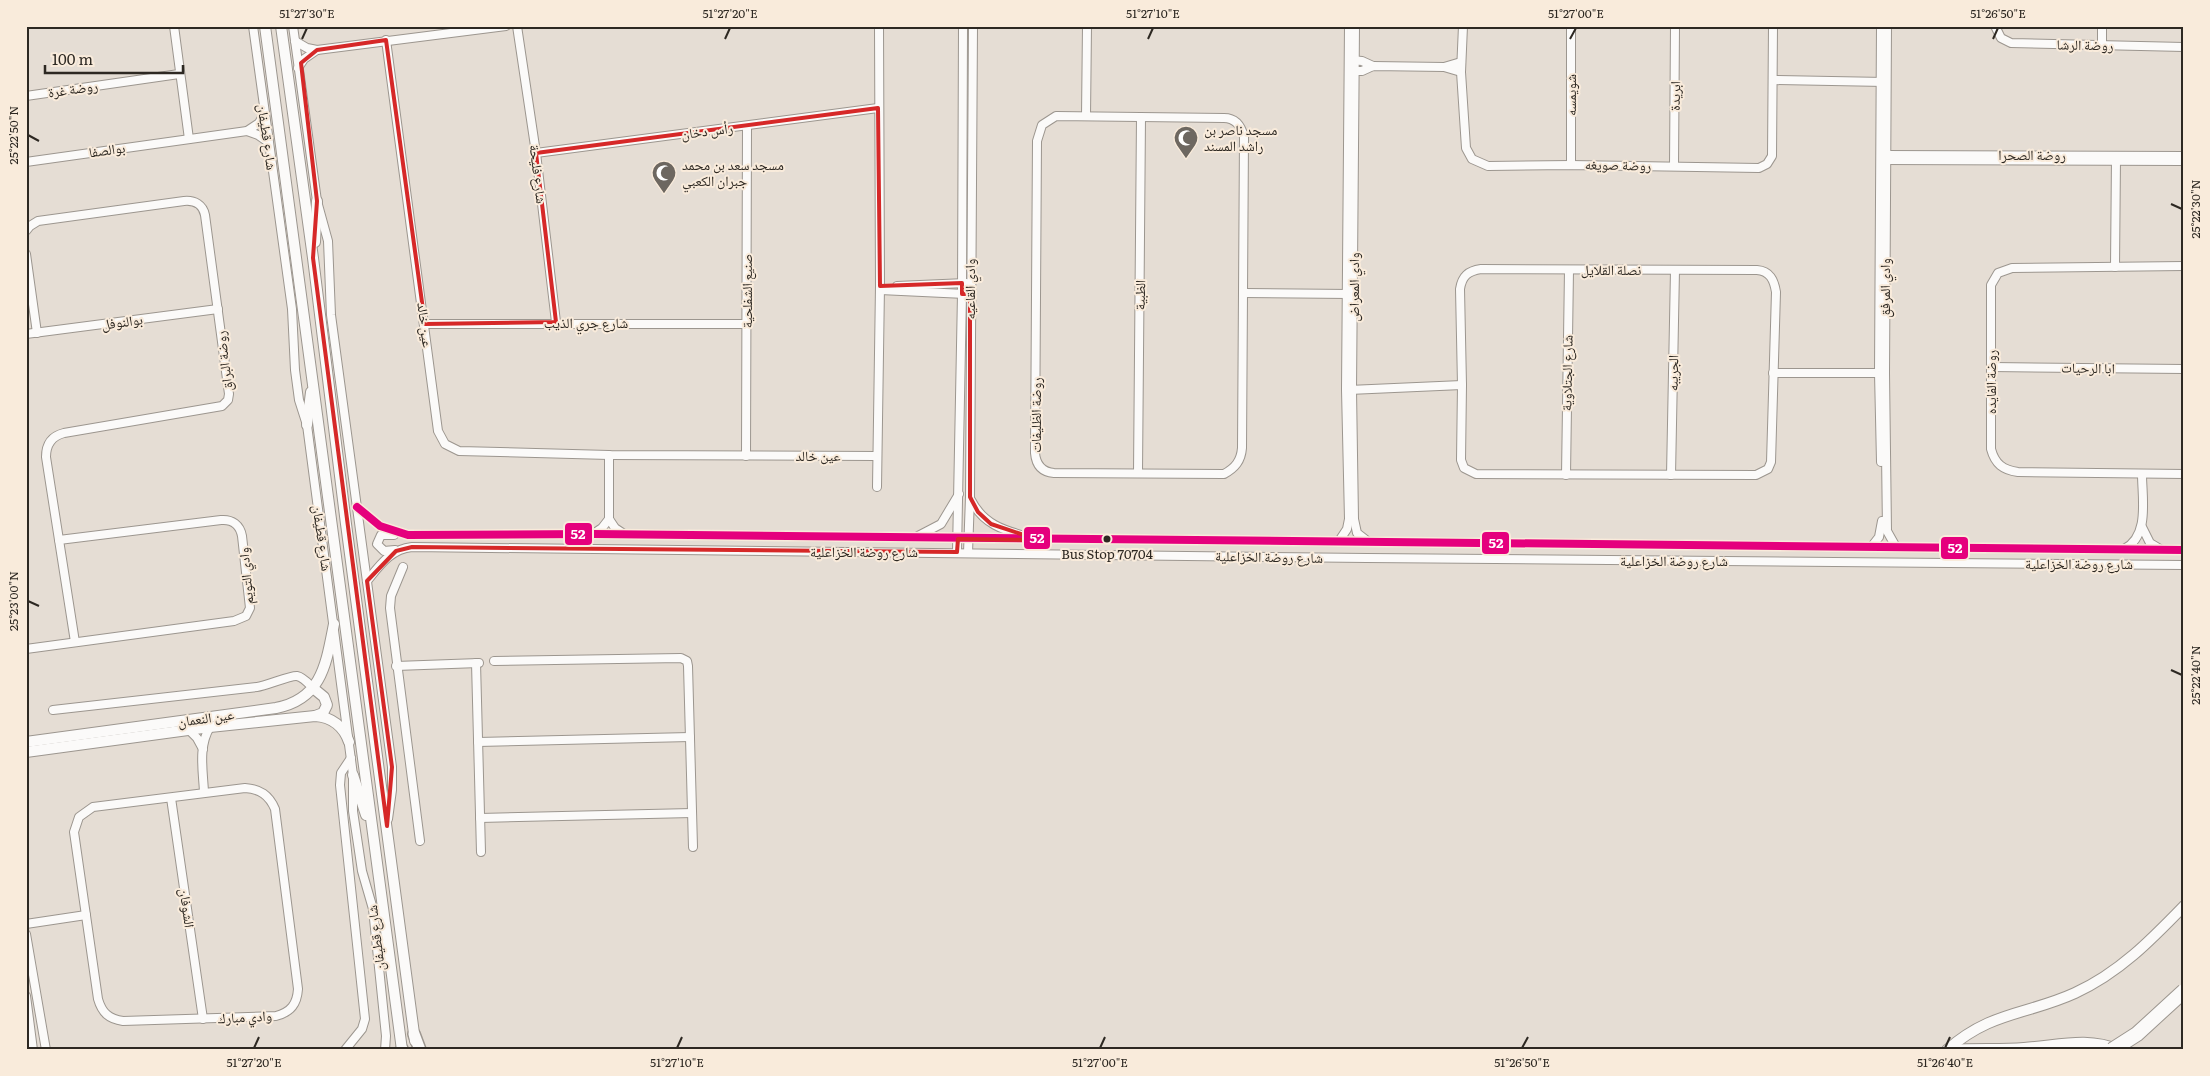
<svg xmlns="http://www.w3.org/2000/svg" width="2210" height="1076" viewBox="0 0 2210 1076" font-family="Literata,'Noto Naskh Arabic',serif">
<rect width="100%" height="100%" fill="#e5ddd4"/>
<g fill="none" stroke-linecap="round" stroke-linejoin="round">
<defs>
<g id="street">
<polyline points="174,26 189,139"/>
<polyline points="253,26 292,309 295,370 299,400 307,425 353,775 353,811 362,871 373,909 386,1036 385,1050"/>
<polyline points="293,26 317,201 328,241 331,315 392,767 392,790 388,819"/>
<polyline points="517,26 536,153 556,322"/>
<polyline points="1355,26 1352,390 1354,519 1357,533 1366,540"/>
<polyline points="1463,26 1461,72 1466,148 1472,159 1488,166 1571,165 1759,168 1767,164 1772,156 1773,26"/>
<polyline points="1887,26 1885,373 1887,531 1896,547"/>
<polyline points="1995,26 2001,38 2011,43 2184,47"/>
<polyline points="386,40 438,431 445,444 459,451 609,455 877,456"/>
<polyline points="295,41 307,48 317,50"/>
<polyline points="2102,46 2102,26"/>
<polyline points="1351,60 1362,61 1373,66"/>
<polyline points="1444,67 1461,62"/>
<polyline points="298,68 304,59 317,50 506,26"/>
<polyline points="1350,71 1362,71 1373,66 1444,67 1461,72"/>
<polyline points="1773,80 1885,82"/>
<polyline points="26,96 179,74"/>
<path d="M1056 116 1224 118C1235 118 1241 125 1244 137L1242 448C1241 461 1235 468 1224 474L1054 473C1042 472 1036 465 1035 453L1037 141 1042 125Z"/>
<polyline points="1086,116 1087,26"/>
<polyline points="247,131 258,135 268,142"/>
<polyline points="536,153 878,108"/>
<polyline points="1883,155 2184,156"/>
<polyline points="1882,160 2184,161"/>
<polyline points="26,162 247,131 259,123 264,114"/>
<polyline points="1571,165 1571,26"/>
<polyline points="1674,166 1675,26"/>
<path d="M26 231 30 226 38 221 184 201C195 200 203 205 205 215L229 394 228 400 222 406 64 433C52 436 46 444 46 457L75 642"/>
<polyline points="26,254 37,333"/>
<path d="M2184 266 2012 268 1998 273 1991 285V449C1995 464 2003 470 2018 472L2184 474"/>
<polyline points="2115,267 2116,158"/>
<path d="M1481 269 1757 270C1770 271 1774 280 1776 292L1771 462 1768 469 1756 475 1476 474 1464 468 1461 460 1462 385 1460 289C1462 276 1468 271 1481 269Z"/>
<polyline points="897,286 966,283"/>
<polyline points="880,290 965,294"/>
<polyline points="1244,293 1350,294"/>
<polyline points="425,324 747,324"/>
<polyline points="26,334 218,309"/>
<polyline points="1992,367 2184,369"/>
<polyline points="1773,373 1883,373"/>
<polyline points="1349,390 1462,385"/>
<polyline points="609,455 609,519 615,528 624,534"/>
<polyline points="746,456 747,126"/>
<polyline points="1881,462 1879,373 1881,26"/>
<polyline points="1138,473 1141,117"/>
<polyline points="1566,475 1569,270"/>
<polyline points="1671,475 1675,270"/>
<polyline points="877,487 880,286 879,26"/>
<path d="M971 500C983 524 1003 530 1028 537"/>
<polyline points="357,507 380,526 408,535 593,534 2184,550"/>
<polyline points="2142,527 2150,543 2160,549"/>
<polyline points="593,534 602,528 609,519"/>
<polyline points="394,535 381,535 377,544 384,551 395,550"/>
<polyline points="918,536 941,524 959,494"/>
<polyline points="1339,541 1347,529 1349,519 1346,390 1349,26"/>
<polyline points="1872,546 1879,537 1882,521"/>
<path d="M2124 549C2150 536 2142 498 2142 474"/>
<polyline points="957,552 962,294 963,26"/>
<polyline points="968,553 970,497 973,26"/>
<polyline points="403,567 391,596 390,608 420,841"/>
<path d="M367 581C380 565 391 549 412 547L1367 558 2184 565"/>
<path d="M26 649 234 621 246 616 250 608 242 536C240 525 232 519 221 520L59 540"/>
<polyline points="494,661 681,658 687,661 688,666 693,847"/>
<polyline points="476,663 481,852"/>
<polyline points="396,666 479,663"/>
<path d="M53 710 257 687C266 686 291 675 297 676 303 677 309 684 313 688"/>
<polyline points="189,730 197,738 203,749"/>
<polyline points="478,742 690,737"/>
<path d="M245 788C260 789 269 795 275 809L298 989C297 1004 291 1012 276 1016L123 1021C109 1019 102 1013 98 999L74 832 79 817 93 807Z"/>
<path d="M204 792C203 771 198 746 210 727"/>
<polyline points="171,798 203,1019"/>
<polyline points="480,818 692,813"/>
<polyline points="26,924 86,915"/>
<polyline points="26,934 46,1050"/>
<polyline points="26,996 33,1050"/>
<polyline points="345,1050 362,1029 365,1019 340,785 341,773 351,758"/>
</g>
<g id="secondary">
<polyline points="265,26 402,1050"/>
<polyline points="281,26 313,258 346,524 415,1041"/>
<polyline points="315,242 317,201"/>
<polyline points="307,425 311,392"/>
<polyline points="313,688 324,697 327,705 323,713 315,716"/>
<path d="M26 742 276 708C322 699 326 664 334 624"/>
<path d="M26 752 210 727 315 716C332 717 344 727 349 742"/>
<polyline points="353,775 366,815"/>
<path d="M1947 1050C1991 1011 2027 1015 2075 993 2119 973 2151 940 2184 906"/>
<path d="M1951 1050C1976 1048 2000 1050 2024 1048 2057 1046 2087 1036 2119 1050"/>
</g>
<g id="primary">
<polyline points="414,1034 420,1050"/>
<polyline points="402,1050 402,1049"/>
</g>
</defs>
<use href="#street" stroke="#9c968f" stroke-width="10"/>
<use href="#secondary" stroke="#9c968f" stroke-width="12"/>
<use href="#primary" stroke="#9c968f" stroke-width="14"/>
<use href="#street" stroke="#fbfaf9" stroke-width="8"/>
<use href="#secondary" stroke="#fbfaf9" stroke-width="10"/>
<use href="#primary" stroke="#fbfaf9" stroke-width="11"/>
<defs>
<polyline id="highway-bridge" points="2112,1050 2137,1034 2184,991"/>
</defs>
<use href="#highway-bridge" stroke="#9c968f" stroke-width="16" stroke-linecap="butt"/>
<use href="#highway-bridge" stroke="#fbfaf9" stroke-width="14"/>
<defs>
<polyline id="bus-1" points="357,507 380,526 408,535 593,534 2184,550"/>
</defs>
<use href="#bus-1" stroke="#f9ebdb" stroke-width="11"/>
<use href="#bus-1" stroke="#e5007d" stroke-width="8"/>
</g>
<path fill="none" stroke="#d62828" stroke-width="4" stroke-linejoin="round" d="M386 40 425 324 556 322 536 153 878 108 880 286 962 283V294H970V497L978 512 991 524 1039 540 958 539 957 552 412 547 396 551 367 581 392 767 387 826 313 258 317 201 301 63 317 50Z"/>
<path fill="none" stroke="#2d2822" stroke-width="2" d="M302 39 307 28M725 39 730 28M1148 39 1153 28M1570 39 1576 28M1993 39 1998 28M28 135 39 141M2171 204 2182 209M28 601 39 606M2171 670 2182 675M254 1048 259 1037M677 1048 682 1037M1100 1048 1105 1037M1522 1048 1528 1037M1945 1048 1950 1037"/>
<defs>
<symbol id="mosque-pin" viewBox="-11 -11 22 30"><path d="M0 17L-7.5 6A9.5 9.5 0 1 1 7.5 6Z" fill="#6d6760" stroke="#f9ebdb"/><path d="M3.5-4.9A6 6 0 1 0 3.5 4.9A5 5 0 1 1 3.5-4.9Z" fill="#fff"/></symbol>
</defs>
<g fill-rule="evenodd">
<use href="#mosque-pin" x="1172" y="124" width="28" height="38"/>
<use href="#mosque-pin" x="650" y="159" width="28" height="38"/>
</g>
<circle fill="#2d2822" stroke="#f9ebdb" stroke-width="2" cx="1107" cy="539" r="4.5"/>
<g text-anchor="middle" stroke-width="4" stroke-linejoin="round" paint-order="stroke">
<g font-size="13" fill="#2d2822" stroke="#f9ebdb">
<text x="1107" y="559">Bus Stop 70704</text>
</g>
<g font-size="14" fill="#2d2822" stroke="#f9ebdb">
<text transform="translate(2085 45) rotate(1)" y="5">روضة الرشا</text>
<text transform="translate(73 89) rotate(-8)" y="5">روضة غرة</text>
<text transform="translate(1571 95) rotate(-90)" y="5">شويمسه</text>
<text transform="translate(1675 96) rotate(-89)" y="5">ابريدة</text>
<text transform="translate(707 131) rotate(-7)" y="5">رأس دخان</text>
<text transform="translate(267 137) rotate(82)" y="5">شارع قطيفان</text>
<text transform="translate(107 150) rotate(-8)" y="5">بوالصفا</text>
<text x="2032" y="160">روضة الصحرا</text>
<text transform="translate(1618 165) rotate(1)" y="5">روضة صويغه</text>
<text transform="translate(538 174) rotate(83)" y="5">شارع فليحة</text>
<text x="1611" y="275">نصلة القلايل</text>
<text transform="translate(1354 287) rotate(-90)" y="5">وادي المعراض</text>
<text transform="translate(1885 288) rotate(-90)" y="5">وادي المرفق</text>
<text transform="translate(970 289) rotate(-90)" y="5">وادي القاعيه</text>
<text transform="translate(747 291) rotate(-90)" y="5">صنيع الشفلحية</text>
<text transform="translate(1140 295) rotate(-89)" y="5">الظبية</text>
<text transform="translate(122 322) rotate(-8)" y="5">بوالنوفل</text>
<text x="586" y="328">شارع جري الذيب</text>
<text transform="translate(425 325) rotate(83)" y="5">عين خالد</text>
<text transform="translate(224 361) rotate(-97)" y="5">روضة البراق</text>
<text transform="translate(2088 368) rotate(1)" y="5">ابا الرحيات</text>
<text transform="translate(1567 373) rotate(-89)" y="5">شارع الجتلاوية</text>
<text transform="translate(1673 373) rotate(-89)" y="5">الجريبه</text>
<text transform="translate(1991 382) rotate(-90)" y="5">روضة الفايده</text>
<text transform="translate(1036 415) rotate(-90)" y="5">روضة الظليفات</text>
<text x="818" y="461">عين خالد</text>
<text transform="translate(322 538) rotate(82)" y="5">شارع قطيفان</text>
<text x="864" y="557">شارع روضة الخزاعلية</text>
<text transform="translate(1269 557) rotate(1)" y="5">شارع روضة الخزاعلية</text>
<text x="1674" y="566">شارع روضة الخزاعلية</text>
<text x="2079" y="569">شارع روضة الخزاعلية</text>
<text transform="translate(246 576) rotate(-95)" y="5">وادي التويم</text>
<text transform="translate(206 718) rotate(-8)" y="5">عين النعمان</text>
<text transform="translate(187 908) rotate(82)" y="5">الشوفان</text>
<text transform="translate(376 938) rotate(-97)" y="5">شارع قطيفان</text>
<text transform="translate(245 1017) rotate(-3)" y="5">وادي مبارك</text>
</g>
<g font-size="14" fill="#2d2822" stroke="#f9ebdb" text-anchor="start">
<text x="1204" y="135">مسجد ناصر بن<tspan x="1204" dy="16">راشد المسند</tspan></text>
<text x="682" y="170">مسجد سعد بن محمد<tspan x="682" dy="16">جبران الكعبي</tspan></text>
</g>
</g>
<g stroke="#f9ebdb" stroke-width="2">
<rect x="564" y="522" width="29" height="24" rx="5" fill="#e5007d"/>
<rect x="1023" y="526" width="28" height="24" rx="5" fill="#e5007d"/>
<rect x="1481" y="531" width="29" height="24" rx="5" fill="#e5007d"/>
<rect x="1940" y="536" width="29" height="24" rx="5" fill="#e5007d"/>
</g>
<g font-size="14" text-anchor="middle" font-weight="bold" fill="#fff">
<text x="578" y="539">52</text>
<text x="1037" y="543">52</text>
<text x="1496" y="548">52</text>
<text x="1955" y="553">52</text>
</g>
<rect width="2210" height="1076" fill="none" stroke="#f9ebdb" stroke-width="55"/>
<path d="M45 65v8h138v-8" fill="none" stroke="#2d2822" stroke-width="2.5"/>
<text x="52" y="65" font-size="15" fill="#2d2822" stroke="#f9ebdb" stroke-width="4" paint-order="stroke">100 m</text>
<rect x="28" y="28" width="2154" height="1020" fill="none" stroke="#2d2822" stroke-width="2"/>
<g font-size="12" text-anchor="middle" fill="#2d2822">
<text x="307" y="18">51°27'30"E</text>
<text x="730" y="18">51°27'20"E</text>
<text x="1153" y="18">51°27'10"E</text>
<text x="1576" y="18">51°27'00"E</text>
<text x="1998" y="18">51°26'50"E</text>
<text transform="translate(14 135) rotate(-90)" y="4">25°22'50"N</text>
<text transform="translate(2196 209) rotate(-90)" y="4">25°22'30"N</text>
<text transform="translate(14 601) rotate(-90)" y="4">25°23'00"N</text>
<text transform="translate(2196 675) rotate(-90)" y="4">25°22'40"N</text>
<text x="254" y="1067">51°27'20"E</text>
<text x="677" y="1067">51°27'10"E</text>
<text x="1100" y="1067">51°27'00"E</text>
<text x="1522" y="1067">51°26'50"E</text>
<text x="1945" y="1067">51°26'40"E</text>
</g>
</svg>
